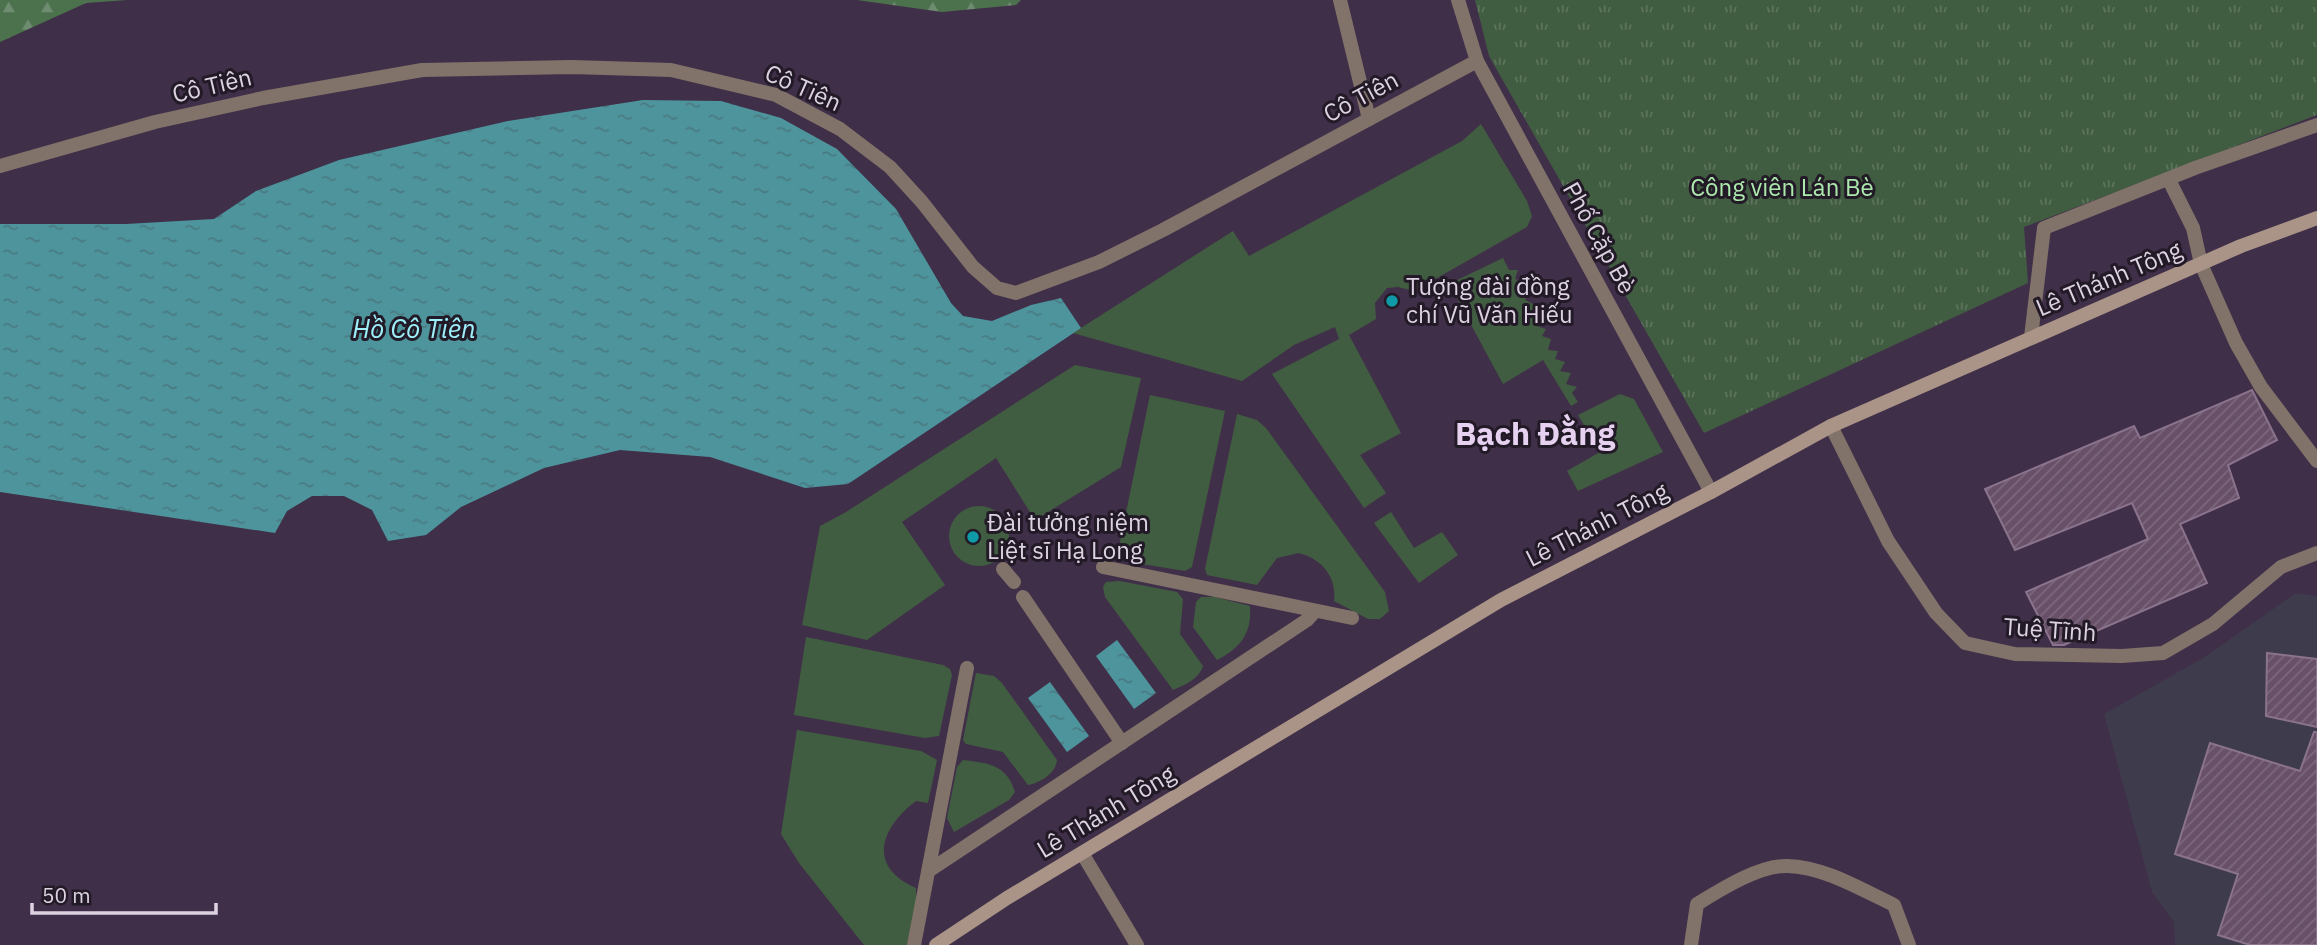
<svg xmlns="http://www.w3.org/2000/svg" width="2317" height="945" viewBox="0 0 2317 945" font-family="'IBM Plex Sans',sans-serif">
<defs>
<pattern id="forest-firs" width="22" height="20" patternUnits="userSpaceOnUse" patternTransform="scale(1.75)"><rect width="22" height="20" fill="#4c724d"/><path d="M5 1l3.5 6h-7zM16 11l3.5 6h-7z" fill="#6e8c6f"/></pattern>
<pattern id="park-tufts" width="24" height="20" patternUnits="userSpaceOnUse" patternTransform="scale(1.75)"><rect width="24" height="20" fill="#415d41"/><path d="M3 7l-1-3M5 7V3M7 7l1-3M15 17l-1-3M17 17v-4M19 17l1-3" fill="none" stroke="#5c735c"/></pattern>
<pattern id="water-ripples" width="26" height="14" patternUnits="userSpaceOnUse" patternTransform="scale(1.75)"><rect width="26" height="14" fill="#4d949c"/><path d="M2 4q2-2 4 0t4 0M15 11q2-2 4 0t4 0" fill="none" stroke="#4a7a82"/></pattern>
<pattern id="building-hatch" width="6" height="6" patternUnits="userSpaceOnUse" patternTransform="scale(1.75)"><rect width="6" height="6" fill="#675068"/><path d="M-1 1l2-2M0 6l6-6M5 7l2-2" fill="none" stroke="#7c687d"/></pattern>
</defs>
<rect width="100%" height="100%" fill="#402f48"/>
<polygon fill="#3e3b4d" points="2296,593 2317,596 2317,945 2175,945 2174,922 2152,892 2104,714 2203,658"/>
<g fill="#415d41">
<polygon points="1481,124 1527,201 1532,216 1527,227 1414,291 1398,287 1387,288 1375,303 1376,319 1349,335 1401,433 1360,455 1386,493 1364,508 1272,374 1339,339 1335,327 1294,345 1242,381 1073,333 1233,231 1249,256 1462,141"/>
<polygon points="1503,258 1509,270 1518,270 1515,279 1524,282 1521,290 1528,293 1525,300 1535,305 1531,314 1541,315 1536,326 1546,329 1542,336 1551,339 1548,350 1558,351 1555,359 1565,362 1560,371 1571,373 1566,384 1577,387 1572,393 1578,402 1571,406 1543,360 1503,384 1449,284"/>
<polygon points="1075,365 1141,378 1121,467 1035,520 996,458 902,522 945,585 867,640 802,625 820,526 846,512"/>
<polygon points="1620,394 1634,399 1663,452 1578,491 1567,471 1600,452 1578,415"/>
<polygon points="1150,395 1225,411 1192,567 1185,571 1124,561 1117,557"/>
<path d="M1237 414 1257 420 1266 428 1385 592 1389 611 1380 619H1368L1334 601C1337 577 1322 559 1299 553L1277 558 1257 585 1207 575 1205 569Z"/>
<circle cx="979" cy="536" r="30"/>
<polygon points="1391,512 1414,548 1442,532 1458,555 1419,583 1374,523"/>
<path d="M1120 581 1177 592 1183 599 1180 634 1203 666C1199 679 1185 685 1173 690L1105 597 1103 587 1106 582Z"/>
<path d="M1201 597H1215L1250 606C1252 634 1240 648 1217 660L1193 627 1196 602Z"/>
<polygon points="806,637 943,665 950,669 952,675 939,736 925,738 794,715"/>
<path d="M976 673 994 676 1002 683 1057 760C1056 773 1040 783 1028 785L1003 752 966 744 963 740Z"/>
<path d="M797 730 921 751 937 760 928 803 916 801C880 828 867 867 916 888V908L907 945H864L799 863 781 834Z"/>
<path d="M963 760C989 763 1007 765 1015 792L1009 800 954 832 947 818 957 767Z"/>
</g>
<g fill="url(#forest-firs)">
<polygon points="0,0 127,0 86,3 0,42"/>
<polygon points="857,0 1021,0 1016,5 942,12"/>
</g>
<polygon fill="url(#park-tufts)" points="1475,0 2317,0 2317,115 2024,227 2028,283 1704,433 1489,56"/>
<g fill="url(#water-ripples)">
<polygon points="643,100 721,101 781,118 837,149 896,209 951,303 963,316 992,321 1031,305 1061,298 1081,328 848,484 805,488 710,457 620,450 544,468 461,507 426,535 388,541 372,510 344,496 312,496 287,511 275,533 0,492 0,224 126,224 214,219 256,191 339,160 508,121"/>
<polygon points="1117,640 1156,693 1134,709 1096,656"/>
<polygon points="1050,682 1089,736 1067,752 1028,698"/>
</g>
<g fill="url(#building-hatch)" stroke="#8b738d" stroke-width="2">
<polygon points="2252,390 2277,440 2228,465 2239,498 2180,524 2207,583 2064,645 2053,645 2026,592 2148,539 2132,503 2015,550 1985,489 2134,426 2140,438"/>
<polygon points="2267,653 2317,659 2317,727 2266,716"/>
<polygon points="2314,732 2317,732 2317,945 2250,945 2218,935 2238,874 2175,854 2210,743 2300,771"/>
</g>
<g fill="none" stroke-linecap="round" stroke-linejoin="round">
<g stroke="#81736a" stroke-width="14">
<polyline points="2169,180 2193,228 2201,264 2236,343 2261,387 2317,461"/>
<polyline points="2031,337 2044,228 2195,168 2317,125"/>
<polyline points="1082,853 1137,945"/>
<path d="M1691 945 1697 904C1720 890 1759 865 1787 866 1825 867 1860 889 1894 905L1909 945"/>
</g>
<g stroke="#81736a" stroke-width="14">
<polyline points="1103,567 1352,618"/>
<polyline points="1003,569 1014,582"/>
<polyline points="1023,597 1122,743"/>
<polyline points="930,870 1307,620 1315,611"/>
<polyline points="914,945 967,668"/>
</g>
<g stroke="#81736a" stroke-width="14">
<polyline points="1340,0 1369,119"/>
<polyline points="0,166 155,122 263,98 422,70 572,67 671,70 776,95 840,129 890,167 922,202 973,267 997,288 1016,293 1099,262 1163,230 1477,61"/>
<polyline points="1831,426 1888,541 1936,613 1965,643 2015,654 2122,656 2163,653 2213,624 2281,567 2317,553"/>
</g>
<polyline stroke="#81736a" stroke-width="14" points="1458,0 1477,61 1711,492"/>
<polyline stroke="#aa9487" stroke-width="14" points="936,945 1007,898 1501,600 1711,492 1831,426 2241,246 2317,218"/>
</g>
<g fill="#0f9aa8" stroke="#221a26" stroke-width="2.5">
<circle cx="1392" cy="301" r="7"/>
<circle cx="973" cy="537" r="7"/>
</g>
<g text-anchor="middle" stroke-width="6" stroke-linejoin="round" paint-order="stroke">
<g font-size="24" fill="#ddd2e2" stroke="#221a26">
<text transform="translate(212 86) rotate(-13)" y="8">Cô Tiên</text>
<text transform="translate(803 88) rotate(24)" y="8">Cô Tiên</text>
<text transform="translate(1361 97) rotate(-28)" y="8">Cô Tiên</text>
<text transform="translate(1599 238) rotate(61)" y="8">Phố Cặp Bè</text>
<text transform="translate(2109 279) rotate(-23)" y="8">Lê Thánh Tông</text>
<text transform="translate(1597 525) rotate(-27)" y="8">Lê Thánh Tông</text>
<text transform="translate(2050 630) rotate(4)" y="8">Tuệ Tĩnh</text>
<text transform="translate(1106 812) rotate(-31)" y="8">Lê Thánh Tông</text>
</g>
<g font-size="24" fill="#abe8ac" stroke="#221a26">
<text x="1782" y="196">Công viên Lán Bè</text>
</g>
<g font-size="24" fill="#ddd2e2" stroke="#221a26" text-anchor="start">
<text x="1406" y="295">Tượng đài đồng<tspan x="1406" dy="28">chí Vũ Văn Hiếu</tspan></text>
<text x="987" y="531">Đài tưởng niệm<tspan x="987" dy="28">Liệt sĩ Hạ Long</tspan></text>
</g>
<g font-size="26" font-style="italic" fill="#9df0f9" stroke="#221a26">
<text x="414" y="338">Hồ Cô Tiên</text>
</g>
<g font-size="32" font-weight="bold" fill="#e6d1f0" stroke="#221a26">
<text x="1535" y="445">Bạch Đằng</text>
</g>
</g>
<path d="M32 903v10h184v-10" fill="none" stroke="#ddd2e2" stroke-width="3.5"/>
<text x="42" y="903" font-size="21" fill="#ddd2e2" stroke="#221a26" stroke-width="5" paint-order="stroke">50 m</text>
</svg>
